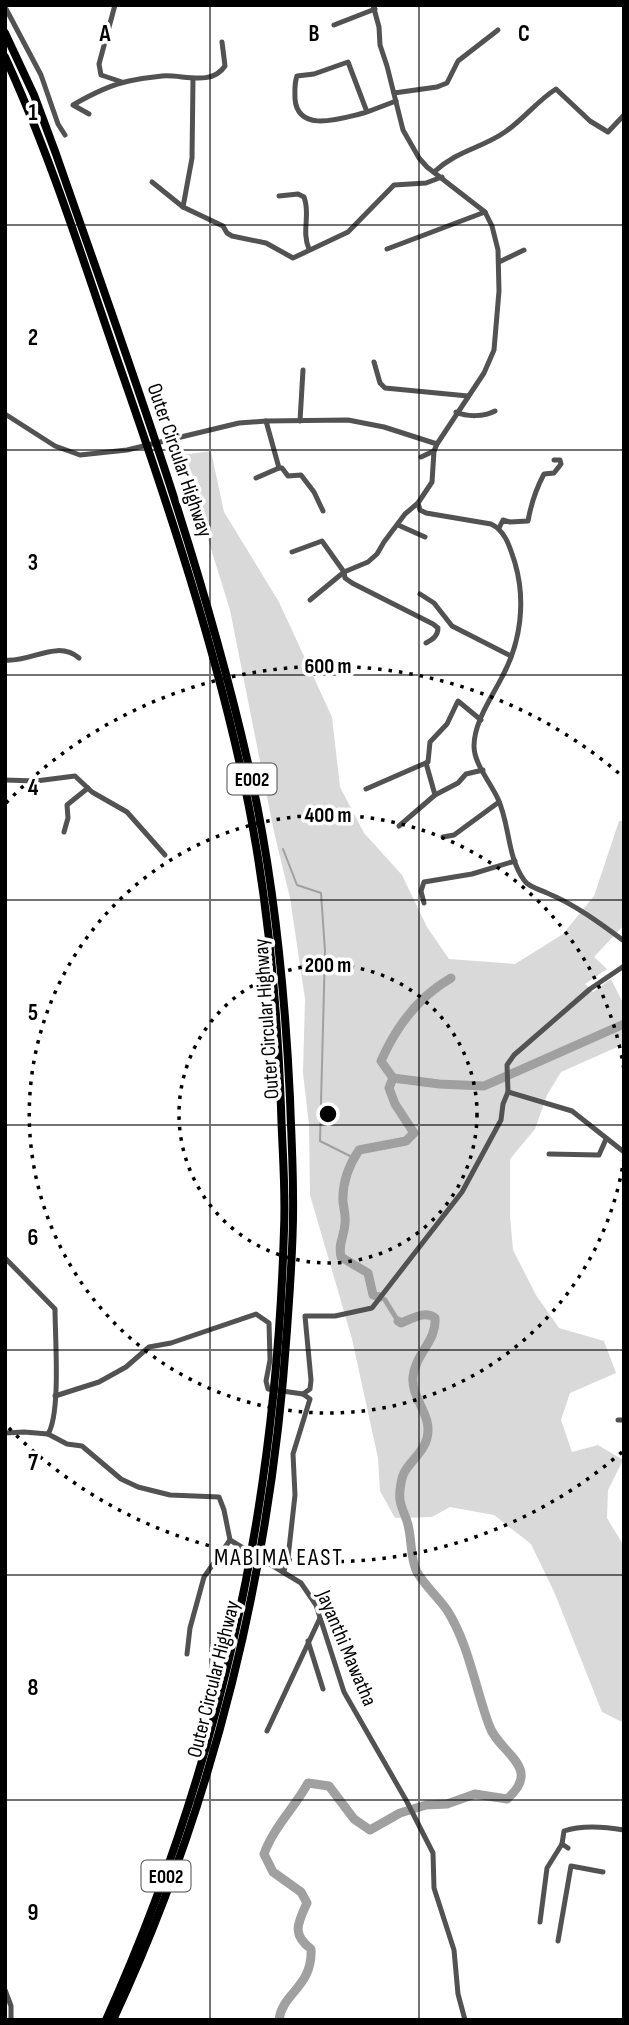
<svg xmlns="http://www.w3.org/2000/svg" width="629" height="2025" viewBox="0 0 629 2025" font-family="'Sofia Sans Condensed',sans-serif">
<rect width="100%" height="100%" fill="#fff"/>
<polygon fill="#d9d9d9" points="211,451 224,512 279,602 332,717 340,787 364,833 402,875 427,927 449,959 515,964 563,934 594,896 619,821 624,821 624,925 594,957 607,969 585,984 593,992 611,979 624,1005 624,1044 561,1072 547,1095 535,1129 510,1159 510,1216 513,1250 536,1295 559,1328 604,1341 616,1373 570,1393 561,1420 572,1452 598,1445 623,1460 608,1490 607,1518 624,1546 624,1723 602,1712 555,1594 531,1544 494,1515 450,1507 432,1517 395,1518 380,1491 378,1458 352,1339 310,1195 309,1125 303,1073 305,999 290,898 274,832 230,610 182,455"/>
<g fill="none" stroke-linecap="round" stroke-linejoin="round">
<polyline stroke="#a0a0a0" stroke-width="2" points="283,849 297,885 321,893 325,951 320,1141 354,1158"/>
<polyline stroke="#a0a0a0" stroke-width="5" points="385,1300 398,1321"/>
<g stroke="#a0a0a0" stroke-width="9">
<path d="M393 1078 381 1061C396 1027 418 997 451 978"/>
<path d="M380 1297 373 1295 368 1273 341 1257C338 1243 344 1237 345 1224 346 1217 344 1209 343 1202 342 1183 349 1165 359 1150L406 1141 414 1133 395 1104 389 1088 393 1078 439 1084 484 1086 624 1024"/>
<path d="M279 2020C282 1993 313 1987 311 1949 291 1934 298 1923 307 1903L301 1892 273 1872 264 1854C273 1828 295 1807 308 1783L329 1786 354 1819 370 1830 400 1813 426 1805 447 1804 475 1794 507 1799C544 1767 498 1753 489 1725 475 1687 469 1645 447 1610 438 1597 425 1586 417 1572 410 1559 412 1539 408 1525 406 1516 401 1508 400 1500 399 1493 401 1479 404 1473 410 1461 424 1452 427 1438 433 1415 411 1399 413 1377 415 1354 437 1341 435 1318 424 1310 412 1319 401 1323L398 1321"/>
</g>
<g stroke="#525252" stroke-width="5">
<polyline points="115,5 99,64 101,75 122,82"/>
<path d="M373 5 379 27 380 45 387 66 403 130 419 158 427 167 485 212 492 226 498 250 499 291 494 350 484 373 437 444 434 451 432 482 418 503 420 510 426 513 491 524C506 531 510 548 515 563 526 601 521 642 502 677 492 697 474 722 474 746 474 764 491 783 498 799 510 825 507 857 524 880 528 887 539 889 547 893 574 904 600 923 624 941"/>
<polyline points="5,7 41,75 58,124 65,135"/>
<polyline points="334,25 375,9"/>
<polyline points="193,79 192,158 183,207 223,226 227,233 232,236 266,243 293,258 348,232 394,185 426,183 442,177"/>
<polyline points="394,93 437,87 447,83 458,61 498,30"/>
<path d="M367 112 348 62 314 74 297 76C294 84 295 91 295 99 298 134 342 118 364 113L367 112 396 101"/>
<path d="M89 114 73 105C90 95 110 85 129 81 139 79 152 77 162 76 182 74 211 87 225 66L222 42"/>
<path d="M434 172C458 150 480 149 505 132 524 119 537 101 556 89L590 121 608 132 624 115"/>
<polyline points="152,182 183,207"/>
<path d="M279 196 298 194 304 197C311 215 301 230 309 249"/>
<polyline points="387,249 485,212"/>
<polyline points="499,262 524,250"/>
<polyline points="374,362 380,383 385,388 468,396"/>
<path d="M456 412C467 417 484 417 495 411"/>
<polyline points="5,414 55,446 80,455 127,450 239,423 266,421 348,420 384,427 437,444"/>
<polyline points="266,421 279,468 282,468 288,476 301,475 314,492 323,511"/>
<polyline points="300,421 303,370"/>
<polyline points="421,457 434,451"/>
<polyline points="256,478 279,468"/>
<path d="M418 503 405 514 384 542 377 554 368 562 344 572 345 578 352 583 433 624 438 628C438 636 433 639 426 643"/>
<polyline points="398,525 425,537"/>
<path d="M499 528 503 520 510 522 528 521C531 504 536 489 544 474L554 473 561 464 560 460H554"/>
<polyline points="292,552 322,541 344,572 310,600"/>
<polyline points="420,594 434,603 452,626 511,656"/>
<path d="M5 660C30 663 57 639 79 658"/>
<polyline points="426,763 435,795"/>
<polyline points="5,780 36,781 75,776 92,792 127,812 165,855"/>
<polyline points="366,789 428,762 430,742 447,724 458,701 481,720"/>
<polyline points="399,826 435,795 458,783 466,774 483,770"/>
<polyline points="64,832 68,818 67,805 88,788"/>
<polyline points="443,837 454,835 499,802"/>
<polyline points="424,903 421,891 424,882 472,874 515,861"/>
<polyline points="508,1092 572,1111 624,1152"/>
<polyline points="549,1154 599,1155 606,1139"/>
<path d="M5 1258 55 1309C55 1337 61 1413 48 1434"/>
<polyline points="303,1394 310,1389 311,1380 305,1316 335,1316 372,1308 462,1192 501,1120 503,1104 508,1092 507,1065 514,1055 590,989 624,966"/>
<polyline points="55,1396 99,1382 126,1367 149,1347 171,1343 256,1314 269,1323 270,1360 266,1381 268,1389 303,1394 310,1399 293,1454 295,1495 288,1558 284,1571"/>
<polyline points="618,1420 624,1420"/>
<polyline points="5,1433 24,1432 48,1434 67,1444 82,1446 121,1479 138,1487 170,1495 219,1497 224,1510 230,1540 301,1583 316,1605 344,1692 406,1800 433,1853 434,1888 454,1950 458,1994 465,2020"/>
<polyline points="308,1641 323,1689"/>
<polyline points="187,1654 190,1628 204,1577 230,1540"/>
<polyline points="267,1731 320,1618"/>
<path d="M568 1848 562 1844 564 1831C582 1825 606 1827 624 1830"/>
<polyline points="540,1922 547,1868 562,1844"/>
<polyline points="558,1941 571,1866 603,1872"/>
<polyline points="5,1990 11,2006 11,2020"/>
</g>
<g stroke="#000" stroke-width="8">
<path d="M5 33 34 95 56 154C128 361 205 567 252 781 275 886 285 992 290 1098 291 1130 293 1162 293 1195 294 1240 290 1285 287 1330 271 1568 214 1804 113 2020"/>
<path d="M5 57C52 159 85 267 122 373 169 508 214 643 244 783 267 889 277 999 281 1107 282 1148 286 1189 284 1230 276 1507 220 1767 106 2020"/>
</g>
</g>
<path fill="none" stroke="#000" stroke-width="2" stroke-opacity="0.55" d="M210 5V2020M419 5V2020M5 225H624M5 450H624M5 675H624M5 900H624M5 1125H624M5 1350H624M5 1575H624M5 1800H624"/>
<g fill="none" stroke="#000" stroke-width="3.5" stroke-dasharray="3.5 7">
<circle cx="328" cy="1114" r="149"/>
<path d="M624 1158A299 299 0 1 1 624 1070"/>
<path d="M622 1452A448 448 0 0 1 6 1425M6 803A448 448 0 0 1 622 776"/>
</g>
<g text-anchor="middle" stroke-width="7" stroke-linejoin="round" paint-order="stroke">
<g fill="#fff" stroke="#4c4c4c" stroke-width="2">
<rect x="227.5" y="763.5" width="49" height="31" rx="5"/>
<rect x="141.5" y="1860.5" width="49" height="31" rx="5"/>
</g>
<g font-size="19" font-weight="bold" fill="#000">
<text x="252" y="786">E002</text>
<text x="166" y="1883">E002</text>
</g>
<g font-size="21" fill="#000" stroke="#fff">
<text transform="translate(180 460) rotate(71)" y="7">Outer Circular Highway</text>
<text transform="translate(266 1019) rotate(-94)" y="7">Outer Circular Highway</text>
<text transform="translate(347 1648) rotate(67)" y="7">Jayanthi Mawatha</text>
<text transform="translate(213 1679) rotate(-76)" y="7">Outer Circular Highway</text>
</g>
<g font-size="24" letter-spacing="2" fill="#000" stroke="#fff">
<text x="279" y="1565">MABIMA EAST</text>
</g>
</g>
<g font-size="23" text-anchor="middle" font-weight="bold" fill="#000" stroke="#fff" stroke-width="7" stroke-linejoin="round" paint-order="stroke">
<text x="105" y="41">A</text>
<text x="314" y="41">B</text>
<text x="524" y="41">C</text>
<text x="33" y="120">1</text>
<text x="33" y="345">2</text>
<text x="33" y="570">3</text>
<text x="33" y="795">4</text>
<text x="33" y="1020">5</text>
<text x="33" y="1245">6</text>
<text x="33" y="1470">7</text>
<text x="33" y="1695">8</text>
<text x="33" y="1920">9</text>
</g>
<circle cx="328" cy="1114" r="10" fill="#000" stroke="#fff" stroke-width="3.5"/>
<g font-size="21" text-anchor="middle" font-weight="bold" fill="#000" stroke="#fff" stroke-width="7" stroke-linejoin="round" paint-order="stroke">
<text x="328" y="673">600 m</text>
<text x="328" y="822">400 m</text>
<text x="328" y="972">200 m</text>
</g>
<rect width="629" height="2025" fill="none" stroke="#000000" stroke-width="14"/>
</svg>
